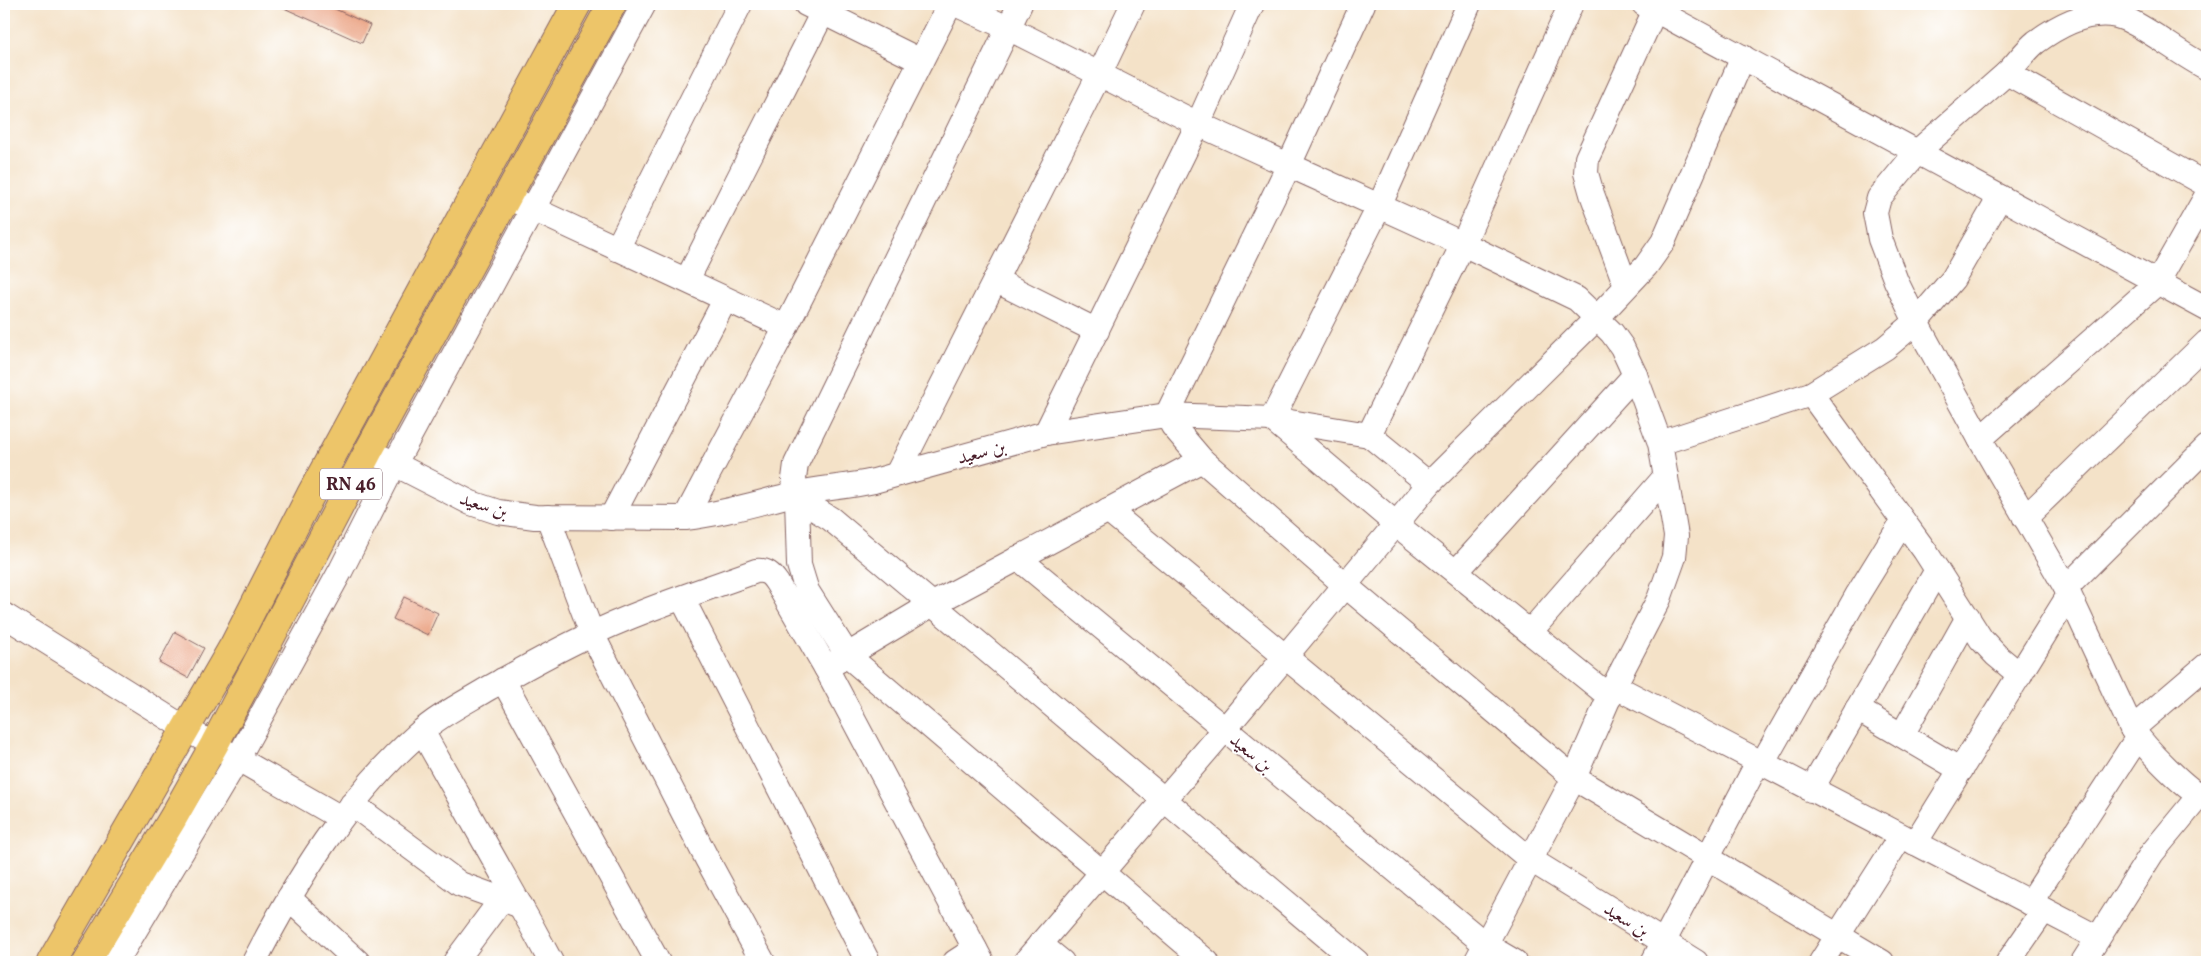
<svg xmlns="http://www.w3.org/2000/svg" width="2211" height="966" viewBox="0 0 2211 966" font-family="Vollkorn,Amiri,serif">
<rect width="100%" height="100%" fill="#fff"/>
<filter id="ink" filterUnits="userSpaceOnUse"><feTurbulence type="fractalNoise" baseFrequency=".02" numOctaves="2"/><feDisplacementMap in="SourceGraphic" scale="10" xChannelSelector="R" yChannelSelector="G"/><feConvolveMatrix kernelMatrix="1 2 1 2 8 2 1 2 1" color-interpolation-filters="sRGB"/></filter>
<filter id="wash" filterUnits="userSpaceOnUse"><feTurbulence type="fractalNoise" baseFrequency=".0096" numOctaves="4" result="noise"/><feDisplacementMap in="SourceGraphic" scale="20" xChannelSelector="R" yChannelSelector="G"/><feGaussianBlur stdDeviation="1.12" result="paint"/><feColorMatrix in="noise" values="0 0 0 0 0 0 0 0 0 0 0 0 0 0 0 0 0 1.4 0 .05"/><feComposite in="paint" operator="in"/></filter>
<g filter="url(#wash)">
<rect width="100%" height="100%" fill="#f4e2c8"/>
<g id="blocks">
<g fill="#eba586">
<polygon points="275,4 324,4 370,25 362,43"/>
<polygon points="404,597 438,613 428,635 393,619"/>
<polygon points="175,632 204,648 188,678 159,662"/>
</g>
</g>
</g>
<g filter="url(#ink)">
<use href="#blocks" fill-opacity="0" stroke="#866362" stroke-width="1"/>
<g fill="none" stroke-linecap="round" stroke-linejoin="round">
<defs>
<g id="minor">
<polyline points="806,4 921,61"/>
<polyline points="955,4 1008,28 1198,124 1463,244 1577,299 1612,333 1622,347 1635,375 1660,443 1676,536 1674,557 1659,599 1614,686 1574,778 1476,962"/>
<polyline points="1020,4 796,464 794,479 797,498 799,565 807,591 848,656 1207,962"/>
<polyline points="1363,4 1289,165 1167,415 1173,426 1202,460 1346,586 1574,778 1882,962"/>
<polyline points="1644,4 2207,309"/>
<path d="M2007 73C2017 63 2026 50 2036 42 2062 23 2097 5 2128 20 2156 34 2180 54 2207 68"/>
<polyline points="2207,185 2007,73 1917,152 1879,198 1875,213 1880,239 1896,281 1916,322 1980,439 2157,283 2207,195"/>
<polyline points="520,203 786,327"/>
<polyline points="617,249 740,4"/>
<polyline points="687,280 827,4"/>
<polyline points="995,280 1097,331"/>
<polyline points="1626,286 1592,194 1586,173 1587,158 1655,10"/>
<polyline points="1811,394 1925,551 1981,639 1996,655 2020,675"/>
<polyline points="1046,433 1198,124 1252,4"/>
<polyline points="1369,435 1463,244 1571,4"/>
<polyline points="1369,435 1429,484 1396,524 1610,697"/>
<polyline points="1980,439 2066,588 2132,729 2207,665"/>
<polyline points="1660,443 1811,394 1885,348 1916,322 1953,279 2000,197"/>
<polyline points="381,457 471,503 498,512 535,517 685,518 786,327 950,4"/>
<polyline points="897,474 1099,75 1133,4"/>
<polyline points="1429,484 1597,318 1646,266 1663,242 1743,57"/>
<polyline points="797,498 831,519 1357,962"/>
<polyline points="1108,510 1531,860 1696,962"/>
<polyline points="548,517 592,634 707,859 763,962"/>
<polyline points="611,518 725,300"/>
<path d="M685 518C722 514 757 503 794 494 820 488 848 487 874 481L1046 433 1167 415 1272 419 1369 435"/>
<polyline points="2025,518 2207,342"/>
<polyline points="1018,558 1486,945 1515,962"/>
<polyline points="1456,572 1635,375"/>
<polyline points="2066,588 2207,447"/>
<polyline points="682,598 868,962"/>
<polyline points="4,615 186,729 341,818"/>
<polyline points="1530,632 1666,476"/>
<polyline points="503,680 658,962"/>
<polyline points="1614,686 2098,938"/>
<polyline points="1857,709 1961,770"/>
<path d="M2132 729C2145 747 2188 793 2207 799"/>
<polyline points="422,731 530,923 551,962"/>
<polyline points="1902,735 1968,617"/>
<polyline points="1762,764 1858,594 1903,521"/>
<polyline points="1811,790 1937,570"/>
<polyline points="352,804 460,884 521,906"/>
<polyline points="1915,843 2069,595"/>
<polyline points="289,898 358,962"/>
<polyline points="2030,903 2138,737"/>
<polyline points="1040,944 1062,962"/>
<polyline points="116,962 238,758 341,570 394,465 644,4"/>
<path d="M254 962C297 879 346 799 416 736 438 716 464 703 489 688 520 671 551 653 583 638 638 611 698 592 756 571 767 570 771 574 777 583L826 668"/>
<polyline points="455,962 501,900"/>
<polyline points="955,962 975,949"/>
<polyline points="982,962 826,668 931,605 1202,460"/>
<polyline points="1025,962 1225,729 1396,524 1272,419 1379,207 1469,4"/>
<polyline points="1653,962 1758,762"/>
<polyline points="1821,962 1901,836"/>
<polyline points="2008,962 2044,910"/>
<polyline points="2083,962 2152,853 2199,796 2207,790"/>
</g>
<g id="major">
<polyline points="51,962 234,645 310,496 577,4"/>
<polyline points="86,962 173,818 214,745 369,450 612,4"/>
</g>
</defs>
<use href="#minor" stroke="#866362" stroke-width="26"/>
<use href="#major" stroke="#866362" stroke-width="30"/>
<use href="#minor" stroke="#fff" stroke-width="24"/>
<use href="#major" stroke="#edc569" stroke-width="28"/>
</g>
</g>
<g text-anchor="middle" stroke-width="4" stroke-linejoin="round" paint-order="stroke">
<rect fill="#fff" stroke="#80626b" stroke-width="1" x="320" y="468.5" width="62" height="31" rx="4"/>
<g font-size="18" font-weight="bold" fill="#4a1f2b">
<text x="351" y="490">RN 46</text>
</g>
<g font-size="19" fill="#4a1f2b" stroke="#fff">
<text transform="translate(981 451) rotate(-15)" y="7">بن سعيد</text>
<text transform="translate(484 504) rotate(17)" y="7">بن سعيد</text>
<text transform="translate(1252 752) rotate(40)" y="7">بن سعيد</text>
<text transform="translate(1627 919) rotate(32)" y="7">بن سعيد</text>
</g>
</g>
<rect width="2211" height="966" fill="none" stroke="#fff" stroke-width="20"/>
</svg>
